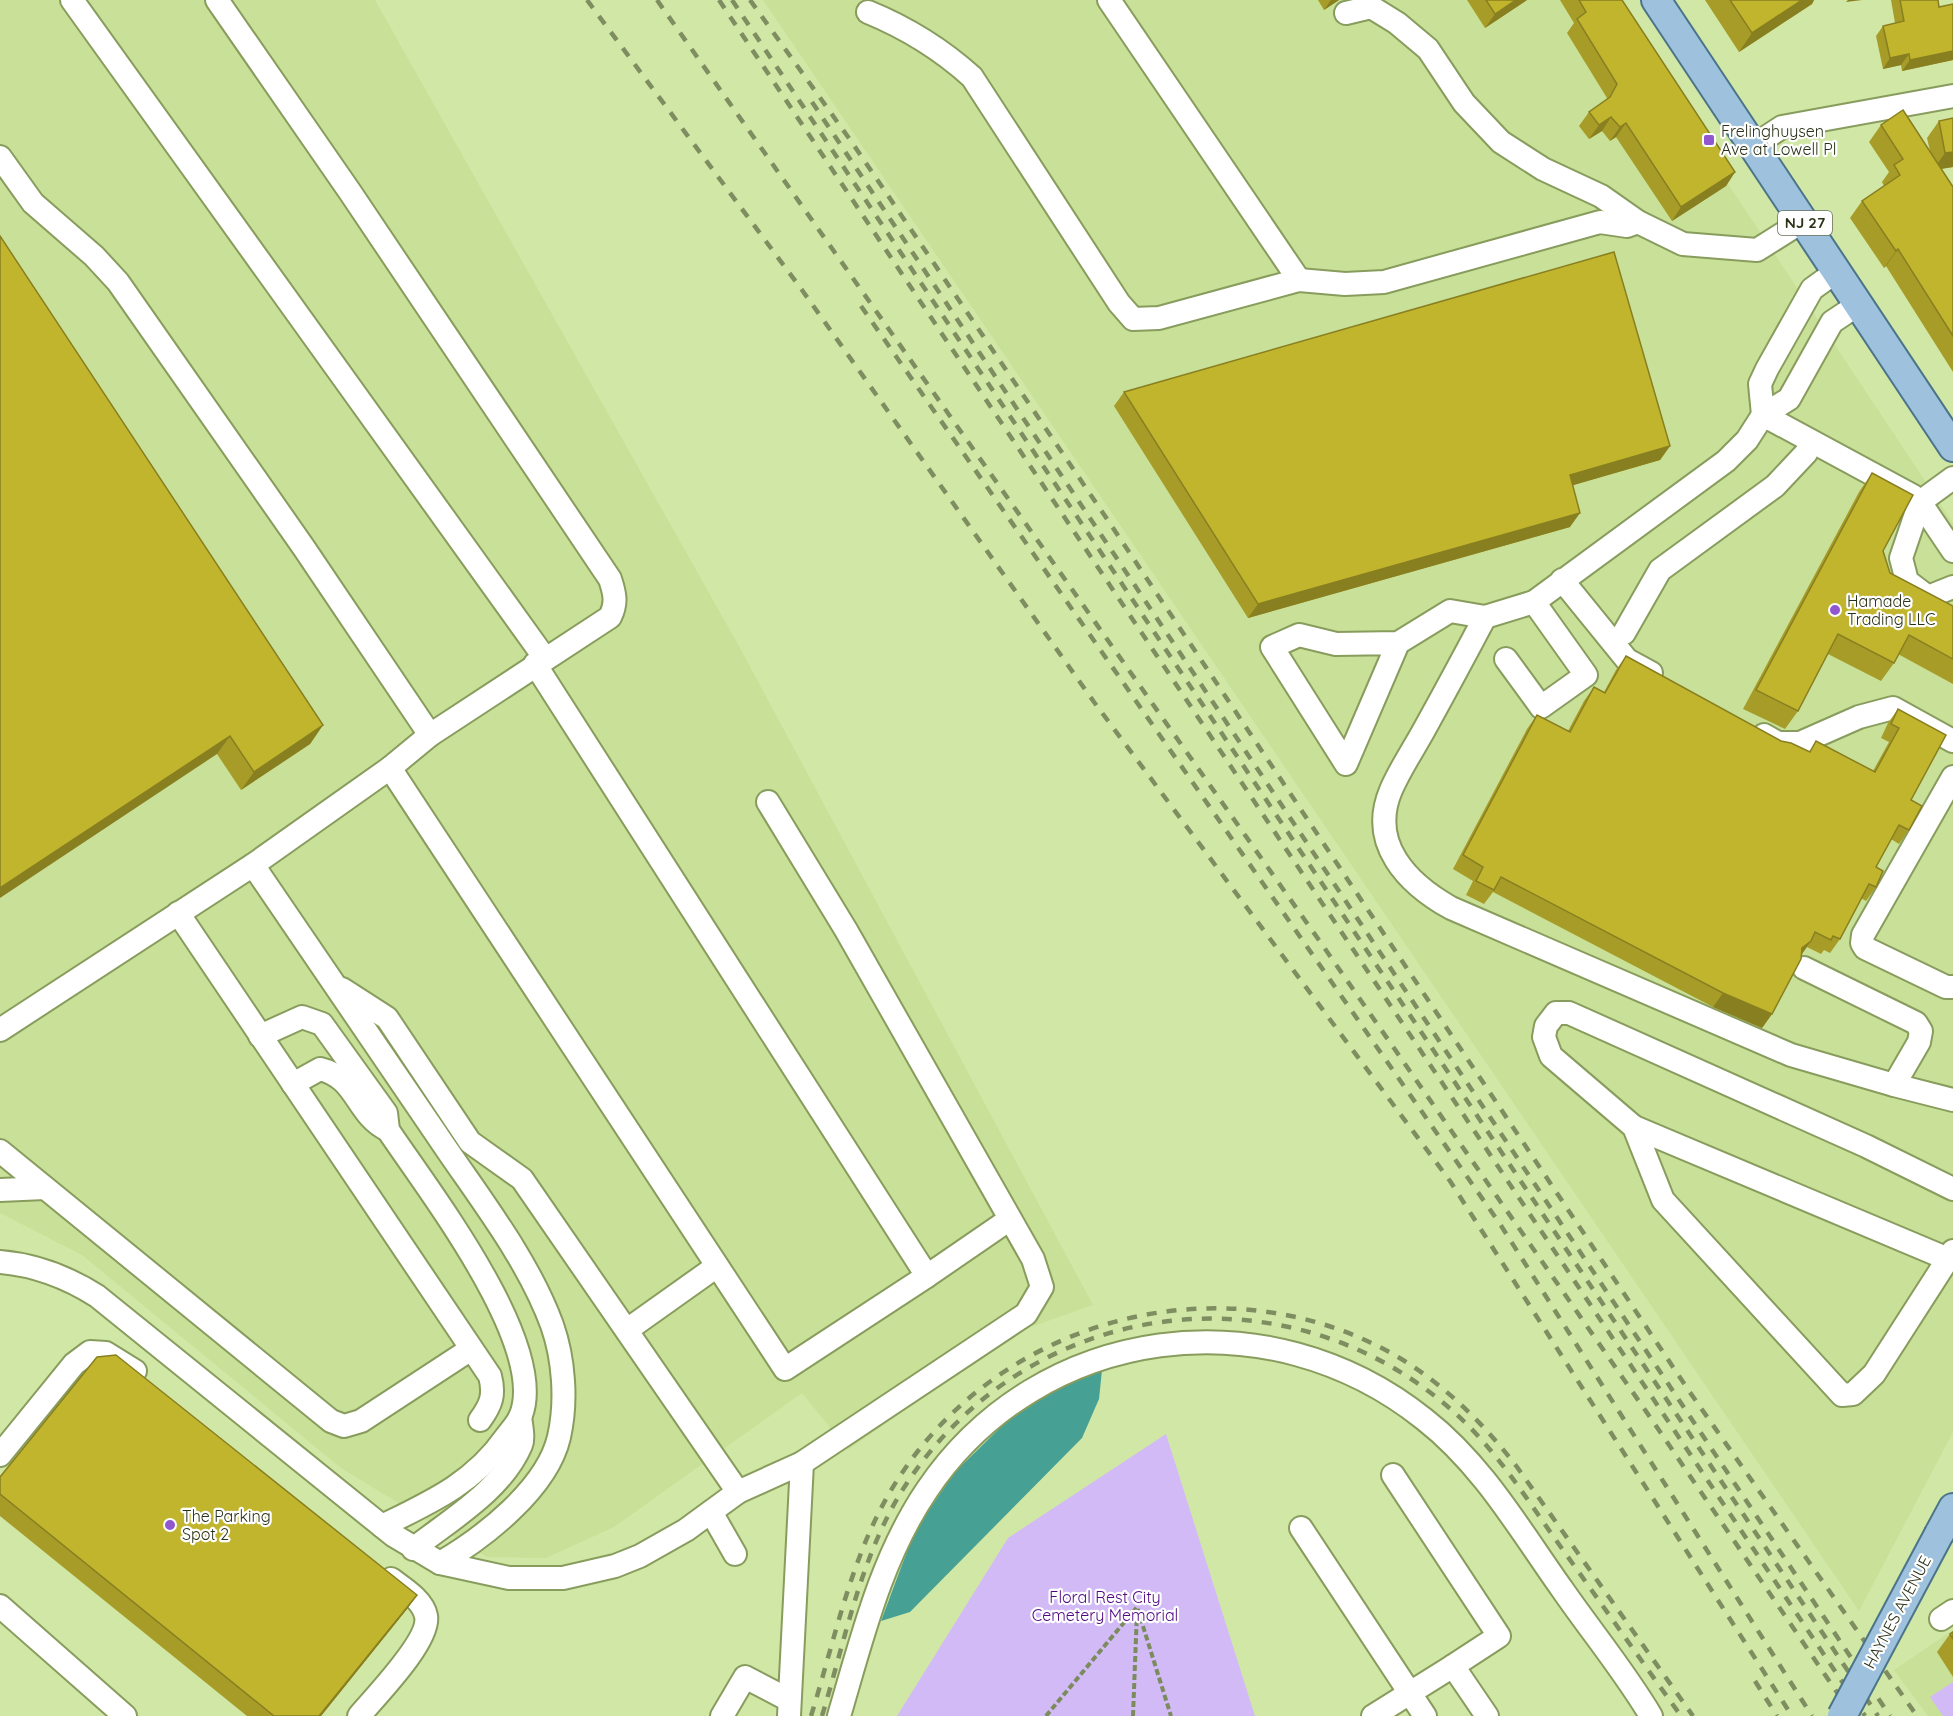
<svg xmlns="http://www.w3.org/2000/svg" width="1953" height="1716" viewBox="0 0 1953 1716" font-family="Quicksand,sans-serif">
<rect width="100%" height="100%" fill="#d1e7a6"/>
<g fill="#c8e097">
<polygon points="0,0 375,0 740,648 1093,1305 1014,1333 848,1450 802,1393 614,1527 546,1558 487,1557 341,1468 82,1255 0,1213"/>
<polygon points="763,0 1606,0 1953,523 1953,1432 1859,1611"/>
<polygon points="1953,1630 1953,1716 1928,1716 1894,1670"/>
</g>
<g fill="#d2baf6">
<polygon points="1166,1434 1255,1716 897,1716 1008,1538"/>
<polygon points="1953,1682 1953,1716 1943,1716 1930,1697"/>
</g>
<polygon fill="#46a094" points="1102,1370 1099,1399 1082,1438 910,1612 881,1621 915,1530 955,1472 1004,1424 1050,1392"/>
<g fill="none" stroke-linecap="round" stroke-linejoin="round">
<defs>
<g id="minor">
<polyline points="72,0 544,657"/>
<polyline points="1109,0 1299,280"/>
<path d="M868 12C907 28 941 49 972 77L1119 303 1133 319 1159 318 1299 280 1345 284 1384 282 1600 222 1627 226 1638 222"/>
<polyline points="1346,13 1371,7 1397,23 1428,49 1464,103 1501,142 1543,169 1601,196 1638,222 1683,244 1757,250 1803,221"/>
<polyline points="1753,146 1782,127 1953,96"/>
<polyline points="0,157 33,203 94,256 118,282 304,548 430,735"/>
<polyline points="1763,415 1913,496 1920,502 1953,551"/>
<polyline points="1763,415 1760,384 1767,369 1812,289 1837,271"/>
<polyline points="1953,478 1920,502 1901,558 1907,581 1928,597 1953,587"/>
<polyline points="1562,580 1627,660 1651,673"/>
<path d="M1485 617C1465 655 1445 692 1424 730 1413 750 1400 769 1391 790 1368 844 1408 884 1451 908L1791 1055 1894 1085 1919 1042 1921 1031 1916 1023 1804 968"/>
<polyline points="1624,633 1660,570 1775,486 1806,453 1812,442"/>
<polyline points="1398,643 1336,644 1299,635 1272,647 1346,764 1398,643 1450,611 1485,617 1534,602 1726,461 1747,440 1763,415 1789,399 1832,322 1859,304"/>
<polyline points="1506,659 1541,707 1586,675 1534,602"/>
<polyline points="1764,735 1778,743 1800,743 1859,717 1893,708 1953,741"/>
<polyline points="390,768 785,1369 927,1276 535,664"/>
<polyline points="1953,777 1863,935 1862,943 1865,948 1946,987 1953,987"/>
<path d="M253 865C314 955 375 1045 437 1135 477 1195 527 1257 552 1325 564 1359 567 1402 559 1437 547 1489 483 1538 440 1563"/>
<path d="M178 913 490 1376C495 1395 491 1405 480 1420"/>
<polyline points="342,989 387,1018 470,1142 522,1179 738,1492"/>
<path d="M0 1030 253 865 390 768 430 735 610 617C617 603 615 594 610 579L350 192 217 0"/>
<path d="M260 1036 302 1017 322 1024 386 1113 388 1130C428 1190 548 1344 521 1415 518 1423 511 1430 506 1437 474 1483 431 1502 382 1526"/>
<path d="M293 1084 320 1069C358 1078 355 1114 388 1130"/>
<polyline points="1894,1085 1953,1100"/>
<polyline points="1634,1127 1948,1259"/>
<polyline points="0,1151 331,1421 344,1426 361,1421 471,1349"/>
<polyline points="1953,1189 1866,1146 1569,1013 1556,1013 1546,1026 1544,1037 1551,1056 1634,1127 1663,1200 1842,1395 1853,1394 1874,1374 1953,1251"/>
<polyline points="0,1190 45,1188"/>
<path d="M0 1262C36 1265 67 1277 97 1296L393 1535 440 1563 509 1578H563L615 1566 640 1556 686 1530 738 1492 802 1463 1026 1314 1042 1287 1033 1259 846 930 768 802"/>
<polyline points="927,1276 1010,1219"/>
<polyline points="627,1330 717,1266"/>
<polyline points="0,1455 74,1364 90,1352 106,1353 135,1371"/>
<polyline points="1393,1475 1499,1636 1453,1666 1487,1716"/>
<polyline points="711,1512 735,1554"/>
<polyline points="1301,1528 1425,1716"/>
<path d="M413 1549C450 1520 502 1490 521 1445 524 1438 521 1425 520 1417"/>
<polyline points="0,1606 125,1716"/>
<polyline points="1941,1619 1953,1611"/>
<path d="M359 1716C375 1697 431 1640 426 1616 423 1600 403 1588 391 1579"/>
<polyline points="722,1716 745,1677 789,1700"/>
<polyline points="789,1716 802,1463"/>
<path d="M839 1716C862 1638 881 1558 927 1490 1040 1323 1269 1295 1424 1419 1482 1464 1520 1530 1562 1589 1591 1631 1625 1672 1651 1716"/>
<polyline points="1373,1716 1453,1666"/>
</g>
<g id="major">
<polyline points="1656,0 1953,447"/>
<polyline points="1939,1534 1953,1508"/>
</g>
</defs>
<use href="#minor" stroke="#889c5d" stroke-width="26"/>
<use href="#major" stroke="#4b7489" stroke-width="32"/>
<g stroke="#7c8b5e" stroke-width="4" stroke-dasharray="6 3" stroke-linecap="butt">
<polyline points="1046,1716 1137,1607 1171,1716"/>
<polyline points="1133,1716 1137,1611"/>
</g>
<use href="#minor" stroke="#fff" stroke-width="22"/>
<use href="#major" stroke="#9ec1dd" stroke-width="28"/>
<g stroke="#7f8e61" stroke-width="4.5" stroke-dasharray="10 10" stroke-linecap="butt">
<polyline points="587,0 802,290 1094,702 1450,1181 1792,1716"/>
<polyline points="657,0 1321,943 1652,1420 1853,1716"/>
<polyline points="719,0 1865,1716"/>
<polyline points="732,0 1878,1716"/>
<polyline points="750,0 851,141 1105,516 1689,1391 1917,1716"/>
<polyline points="812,102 1890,1716"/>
<polyline points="861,306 1500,1224 1812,1716"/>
<polyline points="1755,1681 1777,1716"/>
<path d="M811 1716C836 1636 853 1546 900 1476 1006 1314 1230 1259 1398 1357 1445 1385 1484 1424 1517 1467L1693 1716"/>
<path d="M822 1716C846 1637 862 1549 909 1480 1034 1295 1290 1264 1455 1413 1494 1448 1523 1493 1553 1536 1596 1596 1638 1656 1681 1716"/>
</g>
<defs>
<polyline id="major-bridge" points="1842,1716 1939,1534"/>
</defs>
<use href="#major-bridge" stroke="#4b7489" stroke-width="32" stroke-linecap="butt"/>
<use href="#major-bridge" stroke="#9ec1dd" stroke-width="28"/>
</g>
<g fill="#a79c28">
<polygon points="1318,0 1339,0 1324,10"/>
<polygon points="1467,0 1527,0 1485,28"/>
<polygon points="1560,0 1622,0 1735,172 1726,186 1672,221 1616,137 1610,141 1602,131 1589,139 1579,126 1589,112 1606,100 1607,98 1567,33 1574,23"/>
<polygon points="1705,0 1814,0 1812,4 1739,52"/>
<polygon points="1891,0 1938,0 1939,7 1953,4 1953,60 1902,71 1901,65 1883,69 1876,36 1883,26 1895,23"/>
<polygon points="1953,118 1953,167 1941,169 1953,187 1953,372 1886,266 1884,268 1850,218 1862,201 1884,186 1882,182 1889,172 1869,142 1881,125 1930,151 1927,138 1939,121"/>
<polygon points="0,236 323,725 310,744 241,790 217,754"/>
<polygon points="1124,392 1670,446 1660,460 1573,485 1570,527 1248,618 1114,406"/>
<polygon points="1872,473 1883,551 1890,573 1953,606 1953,684 1898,654 1894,663 1881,681 1828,654 1798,711 1785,729 1743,709 1859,492"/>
<polygon points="1626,656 1781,741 1809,752 1816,741 1873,771 1889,742 1881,738 1888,723 1898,709 1911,800 1909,830 1899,844 1891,839 1876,867 1876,887 1866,901 1861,898 1840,939 1830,953 1824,950 1821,954 1807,947 1802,954 1772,1014 1762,1028 1713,1007 1493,892 1484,904 1466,895 1473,881 1453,869 1527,729 1537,715 1568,731 1584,701 1594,687 1604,692 1616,670"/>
<polygon points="0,1477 417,1595 407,1609 321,1716 247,1716 0,1516"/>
<polygon points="1953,1632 1953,1677 1937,1652 1950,1634"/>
</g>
<g fill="#887f20">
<polygon points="1331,0 1339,0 1324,10"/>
<polygon points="1516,0 1527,0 1485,28 1495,14"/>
<polygon points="1802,0 1814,0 1812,4 1739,52 1752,33"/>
<polygon points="1848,0 1862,0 1846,2"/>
<polygon points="1953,51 1953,60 1902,71 1910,60"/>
<polygon points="1909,54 1901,65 1883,69 1890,58"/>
<polygon points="1611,117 1602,131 1589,139 1599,125"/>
<polygon points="1626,123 1616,137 1610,141 1620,127"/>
<polygon points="1953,152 1953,167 1933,170 1945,153"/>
<polygon points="1735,172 1726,186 1672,221 1681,207"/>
<polygon points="1898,249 1886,266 1884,268 1896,251"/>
<polygon points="1670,446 1660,460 1560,489 1570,475"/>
<polygon points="1580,513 1570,527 1248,618 1258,604"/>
<polygon points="323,725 310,744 241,790 254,772"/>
<polygon points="230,736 217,754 0,898 0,888"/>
<polygon points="1811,941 1801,955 1802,948"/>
<polygon points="1723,993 1772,1014 1762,1028 1713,1007"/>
<polygon points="417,1595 407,1609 321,1716 319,1716"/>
</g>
<g fill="#c2b52e" stroke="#887f20" stroke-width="1.5">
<polygon points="1486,0 1516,0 1495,14"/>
<polygon points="1579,0 1622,0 1735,172 1681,207 1626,123 1620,127 1611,117 1599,125 1589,112 1610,97 1617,84 1577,19 1586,12"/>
<polygon points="1730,0 1802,0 1752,33"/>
<polygon points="1900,0 1938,0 1939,7 1953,4 1953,51 1910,60 1909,54 1890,58 1883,26 1904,21"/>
<polygon points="1903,110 1953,187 1953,336 1898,249 1896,251 1862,201 1900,175 1894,165 1903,159 1881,125"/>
<polygon points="1953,118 1953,152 1945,153 1939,121"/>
<polygon points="0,236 323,725 254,772 230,736 0,888"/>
<polygon points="1614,252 1670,446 1570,475 1580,513 1258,604 1124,392"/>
<polygon points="1872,473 1913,495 1883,551 1890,573 1953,606 1953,659 1909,635 1894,663 1838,634 1798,711 1756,690"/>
<polygon points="1626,656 1781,741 1791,743 1810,752 1816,741 1875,772 1899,728 1891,724 1898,709 1946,735 1911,800 1922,806 1909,830 1899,825 1876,867 1883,871 1876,887 1869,884 1840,939 1833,936 1831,940 1815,932 1811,941 1802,948 1801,959 1772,1014 1723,993 1501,877 1494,890 1476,881 1483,867 1463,855 1537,715 1570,732 1594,687 1605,693"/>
<polygon points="116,1355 417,1595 319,1716 274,1716 0,1494 0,1477 97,1357"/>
<polygon points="1953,1632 1953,1639 1950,1634"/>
</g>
<g fill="#9057cf" stroke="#fefefe" stroke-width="2">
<rect x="1703" y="134" width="12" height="12" rx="3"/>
<circle cx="1835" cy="610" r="6"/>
<circle cx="170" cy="1525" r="6"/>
</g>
<g text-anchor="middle" stroke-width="4.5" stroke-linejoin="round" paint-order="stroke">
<rect fill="#fefefe" stroke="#6a6f5d" stroke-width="1.5" x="1778" y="211" width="54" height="24" rx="4.5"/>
<g font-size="15" font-weight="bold" fill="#2a3218">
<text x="1805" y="228">NJ 27</text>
</g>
<g font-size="16" fill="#2a3218" stroke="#fefefe" text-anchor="start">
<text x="1721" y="137">Frelinghuysen<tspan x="1721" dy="18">Ave at Lowell Pl</tspan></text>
<text x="1847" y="607">Hamade<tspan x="1847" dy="18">Trading LLC</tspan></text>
<text x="182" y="1522">The Parking<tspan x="182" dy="18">Spot 2</tspan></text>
</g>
<g font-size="16" fill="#4f0783" stroke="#fefefe">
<text x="1105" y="1603">Floral Rest City<tspan x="1105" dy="18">Cemetery Memorial</tspan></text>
</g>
<g font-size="16" fill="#2a3218" stroke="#fefefe">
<text transform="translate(1897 1612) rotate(-62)" y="6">HAYNES AVENUE</text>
</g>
</g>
</svg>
